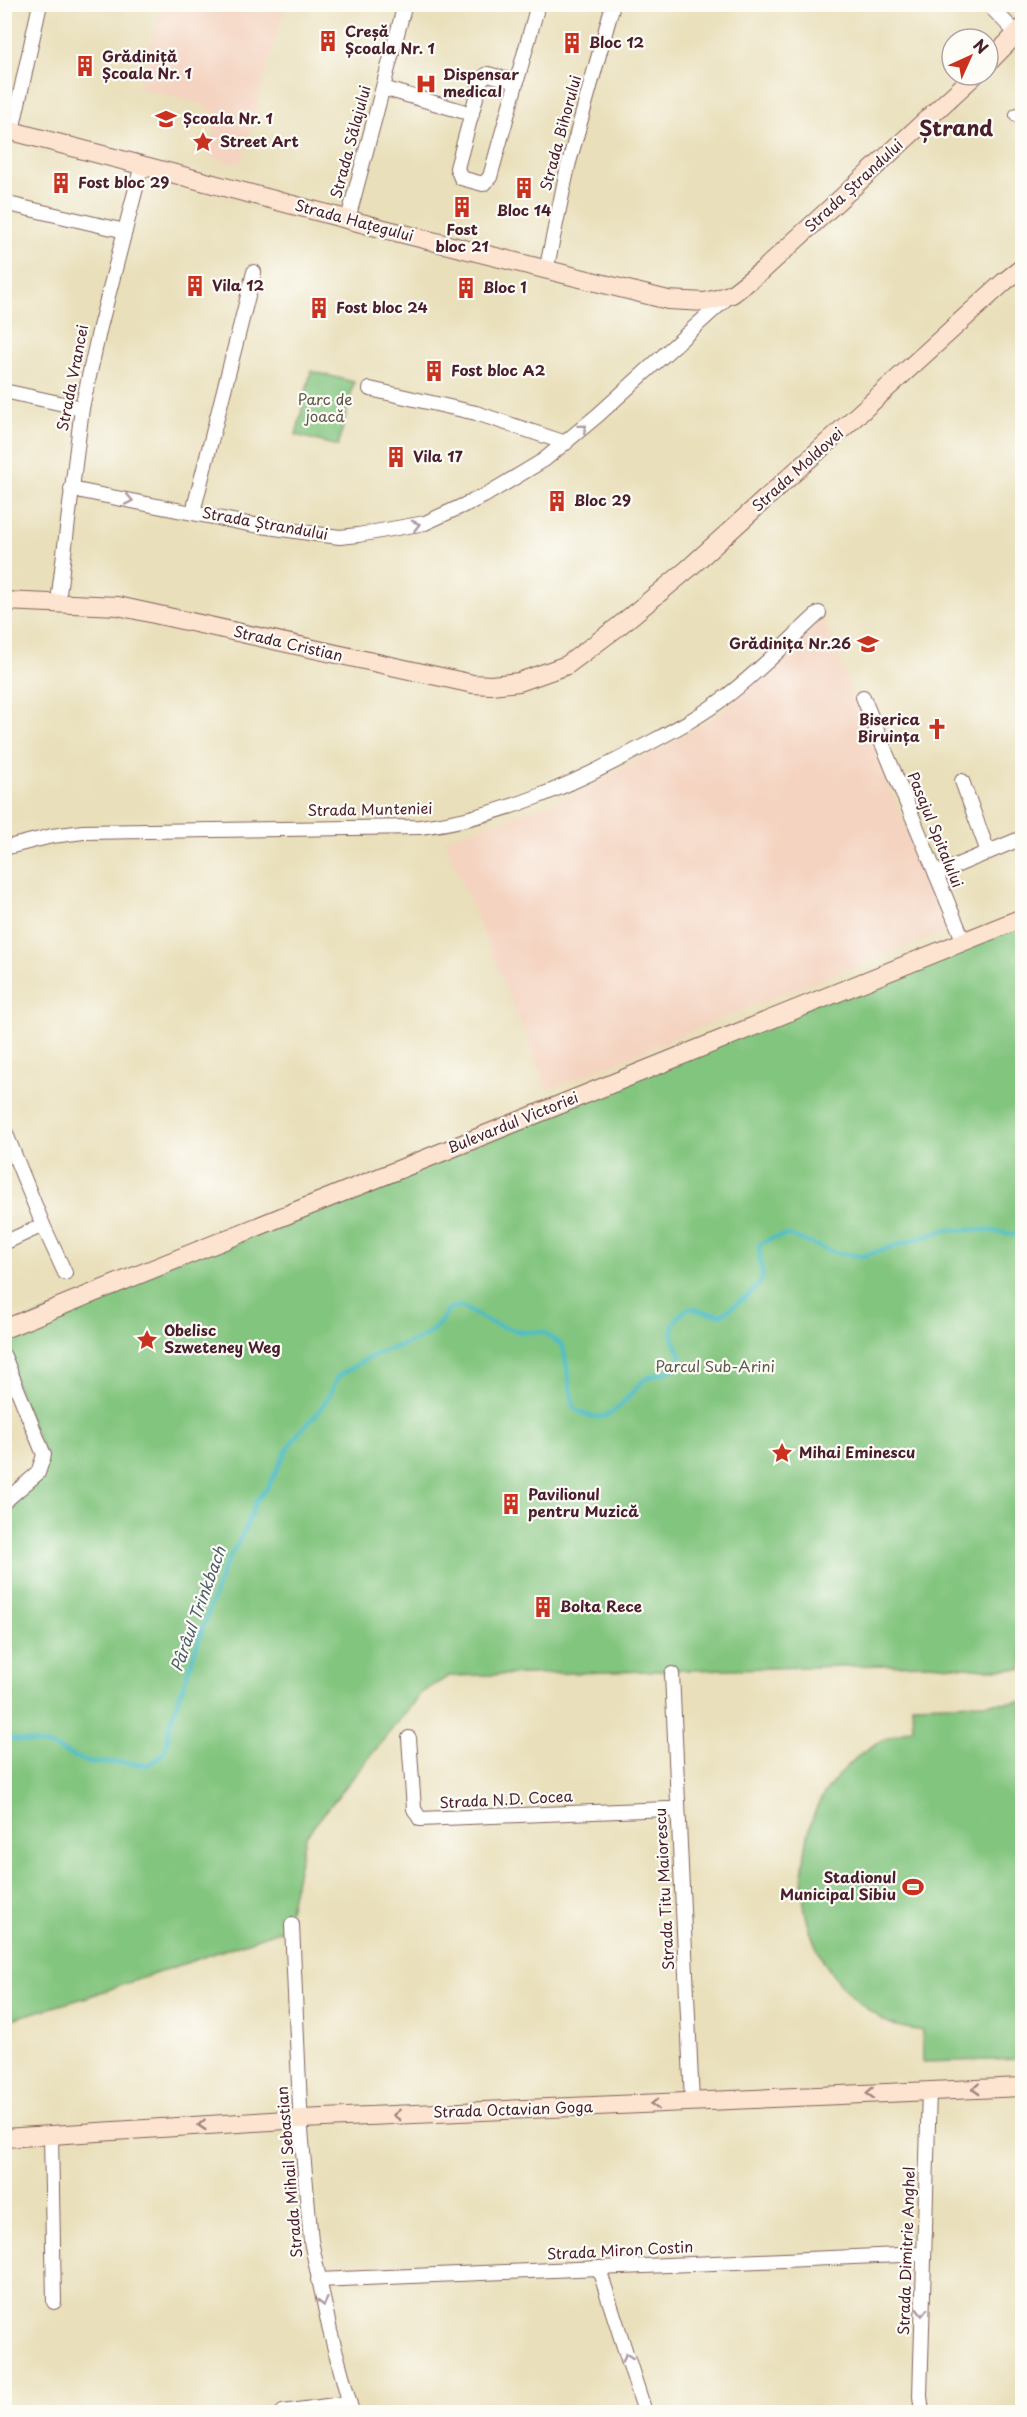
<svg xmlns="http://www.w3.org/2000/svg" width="1027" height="2417" viewBox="0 0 1027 2417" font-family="'Playpen Sans',sans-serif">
<rect width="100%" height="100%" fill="#fdfcf7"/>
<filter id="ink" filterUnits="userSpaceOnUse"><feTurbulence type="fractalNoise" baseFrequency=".0167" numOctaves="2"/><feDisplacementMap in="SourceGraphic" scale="12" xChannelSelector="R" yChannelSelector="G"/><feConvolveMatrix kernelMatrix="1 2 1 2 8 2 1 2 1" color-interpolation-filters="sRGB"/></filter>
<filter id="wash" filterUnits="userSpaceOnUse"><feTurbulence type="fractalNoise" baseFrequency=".008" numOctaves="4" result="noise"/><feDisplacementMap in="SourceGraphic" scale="24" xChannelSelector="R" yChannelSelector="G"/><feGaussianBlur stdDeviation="1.35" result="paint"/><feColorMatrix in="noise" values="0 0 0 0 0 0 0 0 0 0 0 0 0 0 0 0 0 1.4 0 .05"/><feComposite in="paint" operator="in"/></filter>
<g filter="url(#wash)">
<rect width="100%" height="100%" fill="#e9dfba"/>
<g fill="#f4d3c0">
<polygon points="162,5 285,5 240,165 207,156 218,115 207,111 209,106 138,88"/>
<polygon points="823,619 947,931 792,990 548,1090 444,839 569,797 671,742 720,714"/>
</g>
<g fill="#82c57e" stroke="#667254" stroke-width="1.5">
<polygon points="311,371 354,382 338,446 296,435"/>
<polygon points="1022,918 1022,1669 986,1669 929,1664 449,1676 421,1693 305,1837 285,1929 84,1998 5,2021 4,1502 38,1473 44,1455 5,1356 5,1329"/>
<path d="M1022 1702V2059L923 2062 922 2031C912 2029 901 2028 891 2024 880 2019 870 2012 861 2004 815 1967 795 1910 805 1853 808 1833 812 1813 823 1796 836 1776 857 1754 879 1742 889 1736 902 1733 913 1728L912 1705Z"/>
</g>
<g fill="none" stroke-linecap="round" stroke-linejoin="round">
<path stroke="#4fbdc6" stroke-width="4.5" d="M4 1737 51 1746 90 1763 119 1762 149 1765C165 1754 168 1750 168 1730L223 1569 244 1532 256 1501 268 1487 287 1450 299 1432 316 1415 331 1393 337 1377C349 1370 362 1361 374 1355 406 1340 431 1345 448 1309L460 1306 491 1323 521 1332H543L563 1346 574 1408C609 1433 621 1401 643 1381 651 1373 666 1375 674 1368 677 1365 679 1359 681 1355 670 1333 666 1324 689 1308L721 1315C731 1307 761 1290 762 1277 763 1265 757 1257 760 1244L773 1238 789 1235 836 1253 863 1256 946 1230H987L1022 1236"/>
</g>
</g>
<g filter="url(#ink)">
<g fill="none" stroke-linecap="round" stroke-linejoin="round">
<defs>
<g id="street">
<polyline points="988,4 1022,39"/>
<polyline points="517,82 488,74 481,79 457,168 461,178 483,184 490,177 536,12 534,4"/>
<polyline points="383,88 472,114"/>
<polyline points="1017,115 1022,114"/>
<polyline points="12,131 40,4"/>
<polyline points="4,203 125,231"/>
<polyline points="348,219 405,4"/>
<polyline points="546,271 568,166 613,4"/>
<polyline points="370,389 476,413 566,443"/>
<polyline points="4,391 82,408"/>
<polyline points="71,489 248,524 316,534 340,537 358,535 425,523 484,496 544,460 598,415 730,295"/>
<polyline points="193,512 254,272"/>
<polyline points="58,602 82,408 100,327 142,165"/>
<polyline points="863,697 964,942"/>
<polyline points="962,781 988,852"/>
<path d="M4 848 52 836 83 832 420 827C499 818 572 785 642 747 670 732 698 718 724 698 758 673 788 641 819 613"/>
<polyline points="936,874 1022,838"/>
<polyline points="4,1129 43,1225 4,1243"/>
<polyline points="43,1225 65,1273"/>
<polyline points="4,1356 44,1455 38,1473 4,1502"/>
<polyline points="672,1674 692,2102"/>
<polyline points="409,1738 414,1809 420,1819 668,1809 677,1811"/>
<polyline points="292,1925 301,2130 311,2241 330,2331 352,2412"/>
<polyline points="51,2135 54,2302"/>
<polyline points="599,2269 645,2412"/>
<polyline points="318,2280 923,2254"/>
<polyline points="283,2412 349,2403"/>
<polyline points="922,2412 920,2396 929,2091"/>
</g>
<g id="secondary">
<polyline points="988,63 1022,28"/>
<polyline points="4,129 388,230 668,300 705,302 717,299 732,294 763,270 975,75"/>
<polyline points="4,601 118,606 473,684 491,685 519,682 567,665 619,626 688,569 1004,282 1022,268"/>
<polyline points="4,1329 1022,918"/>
<polyline points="4,2138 301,2119 1022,2087"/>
</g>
</defs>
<use href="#street" stroke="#82625d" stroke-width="16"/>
<use href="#secondary" stroke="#82625d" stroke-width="20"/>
<use href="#street" stroke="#fff" stroke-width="14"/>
<use href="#secondary" stroke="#fde4d0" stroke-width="18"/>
</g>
<defs><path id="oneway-chevron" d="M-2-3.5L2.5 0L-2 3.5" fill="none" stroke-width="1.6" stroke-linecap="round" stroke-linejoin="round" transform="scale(1.5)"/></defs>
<g stroke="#ae9aa0">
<use href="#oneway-chevron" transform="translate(583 428) rotate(-40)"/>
<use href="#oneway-chevron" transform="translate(129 500) rotate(11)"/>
<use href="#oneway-chevron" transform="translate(416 525) rotate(-14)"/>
<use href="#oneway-chevron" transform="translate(323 2302) rotate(77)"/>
<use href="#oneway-chevron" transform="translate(922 2312) rotate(91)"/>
<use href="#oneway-chevron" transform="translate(627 2357) rotate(-108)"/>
</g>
<g stroke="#a4827e">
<use href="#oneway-chevron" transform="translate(976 2089) rotate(177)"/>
<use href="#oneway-chevron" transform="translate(870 2093) rotate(177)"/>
<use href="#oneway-chevron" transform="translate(655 2104) rotate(178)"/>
<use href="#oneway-chevron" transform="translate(397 2115) rotate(178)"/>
<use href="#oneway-chevron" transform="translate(202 2125) rotate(176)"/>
</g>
</g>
<defs>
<symbol id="building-bare" viewBox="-9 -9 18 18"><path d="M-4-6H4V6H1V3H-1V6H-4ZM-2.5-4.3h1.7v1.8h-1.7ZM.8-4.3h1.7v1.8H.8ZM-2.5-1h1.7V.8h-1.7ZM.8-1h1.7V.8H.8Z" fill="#c8321e" stroke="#fdfcf7" stroke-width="2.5" paint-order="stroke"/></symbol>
<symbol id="hospital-bare" viewBox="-9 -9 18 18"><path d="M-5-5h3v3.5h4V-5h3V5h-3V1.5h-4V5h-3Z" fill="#c8321e" stroke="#fdfcf7" stroke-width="2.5" paint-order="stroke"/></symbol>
<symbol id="school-bare" viewBox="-9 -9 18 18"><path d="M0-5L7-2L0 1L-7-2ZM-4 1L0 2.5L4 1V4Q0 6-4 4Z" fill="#c8321e" stroke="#fdfcf7" stroke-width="2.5" paint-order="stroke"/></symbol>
<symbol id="sight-bare" viewBox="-9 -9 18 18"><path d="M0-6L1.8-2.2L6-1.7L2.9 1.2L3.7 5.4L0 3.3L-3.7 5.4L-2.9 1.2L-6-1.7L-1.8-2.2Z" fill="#c8321e" stroke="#fdfcf7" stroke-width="2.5" paint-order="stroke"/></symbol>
<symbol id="church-bare" viewBox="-9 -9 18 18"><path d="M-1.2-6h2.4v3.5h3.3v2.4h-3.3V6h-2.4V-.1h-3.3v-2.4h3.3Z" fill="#c8321e" stroke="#fdfcf7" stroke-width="2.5" paint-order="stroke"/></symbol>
<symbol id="stadium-bare" viewBox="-9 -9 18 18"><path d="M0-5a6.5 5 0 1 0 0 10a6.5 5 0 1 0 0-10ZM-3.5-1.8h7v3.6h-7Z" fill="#c8321e" stroke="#fdfcf7" stroke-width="2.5" paint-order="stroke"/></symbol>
</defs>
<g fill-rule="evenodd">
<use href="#building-bare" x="313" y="26" width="30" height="30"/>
<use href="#building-bare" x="557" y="28" width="30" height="30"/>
<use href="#building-bare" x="70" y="51" width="30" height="30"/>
<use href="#hospital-bare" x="411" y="69" width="30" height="30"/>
<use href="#school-bare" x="151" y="104" width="30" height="30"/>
<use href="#sight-bare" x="188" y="127" width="30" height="30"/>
<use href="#building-bare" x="46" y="168" width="30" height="30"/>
<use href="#building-bare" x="509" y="173" width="30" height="30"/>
<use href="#building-bare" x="447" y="192" width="30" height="30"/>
<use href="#building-bare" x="180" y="271" width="30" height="30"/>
<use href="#building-bare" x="451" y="273" width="30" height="30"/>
<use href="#building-bare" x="304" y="293" width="30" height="30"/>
<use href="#building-bare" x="419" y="356" width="30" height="30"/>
<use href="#building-bare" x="381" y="442" width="30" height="30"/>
<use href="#building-bare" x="542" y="486" width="30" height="30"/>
<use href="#school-bare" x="853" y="629" width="30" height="30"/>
<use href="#church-bare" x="922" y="714" width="30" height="30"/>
<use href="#sight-bare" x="132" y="1325" width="30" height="30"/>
<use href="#sight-bare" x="767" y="1438" width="30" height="30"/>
<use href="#building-bare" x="496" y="1489" width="30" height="30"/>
<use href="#building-bare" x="528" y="1592" width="30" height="30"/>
<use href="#stadium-bare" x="898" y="1872" width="30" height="30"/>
</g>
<g text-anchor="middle" stroke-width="4.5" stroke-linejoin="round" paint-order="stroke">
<g font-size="15" font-weight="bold" fill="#4a1f2b" stroke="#fdfcf7" text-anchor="start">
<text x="345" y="37">Creșă<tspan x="345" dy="17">Școala Nr. 1</tspan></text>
<text x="589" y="48">Bloc 12</text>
<text x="102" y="62">Grădiniță<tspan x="102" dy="17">Școala Nr. 1</tspan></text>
<text x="443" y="80">Dispensar<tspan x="443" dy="17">medical</tspan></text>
<text x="183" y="124">Școala Nr. 1</text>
<text x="220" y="147">Street Art</text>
<text x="78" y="188">Fost bloc 29</text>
<text x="524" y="216" text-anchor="middle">Bloc 14</text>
<text x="462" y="235" text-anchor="middle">Fost<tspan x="462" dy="17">bloc 21</tspan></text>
<text x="212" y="291">Vila 12</text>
<text x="483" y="293">Bloc 1</text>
<text x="336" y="313">Fost bloc 24</text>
<text x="451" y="376">Fost bloc A2</text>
<text x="413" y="462">Vila 17</text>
<text x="574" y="506">Bloc 29</text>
<text x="851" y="649" text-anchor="end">Grădinița Nr.26</text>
<text x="920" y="725" text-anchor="end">Biserica<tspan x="920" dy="17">Biruința</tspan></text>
<text x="164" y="1336">Obelisc<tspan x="164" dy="17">Szweteney Weg</tspan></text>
<text x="799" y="1458">Mihai Eminescu</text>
<text x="528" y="1500">Pavilionul<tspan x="528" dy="17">pentru Muzică</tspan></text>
<text x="560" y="1612">Bolta Rece</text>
<text x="896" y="1883" text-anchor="end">Stadionul<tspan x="896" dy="17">Municipal Sibiu</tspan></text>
</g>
<g font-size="15" fill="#4a1f2b" stroke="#fdfcf7">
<text transform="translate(561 133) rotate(-75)" y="5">Strada Bihorului</text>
<text transform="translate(351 142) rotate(-75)" y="5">Strada Sălajului</text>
<text transform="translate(854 186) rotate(-43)" y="5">Strada Ștrandului</text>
<text transform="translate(354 221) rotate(15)" y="5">Strada Hațegului</text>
<text transform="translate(73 378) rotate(-79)" y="5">Strada Vrancei</text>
<text transform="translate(798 470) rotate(-42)" y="5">Strada Moldovei</text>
<text transform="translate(265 524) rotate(10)" y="5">Strada Ștrandului</text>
<text transform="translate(288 644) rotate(13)" y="5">Strada Cristian</text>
<text transform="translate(370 810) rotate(-1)" y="5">Strada Munteniei</text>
<text transform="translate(935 830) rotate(68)" y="5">Pasajul Spitalului</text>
<text transform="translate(513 1123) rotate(-22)" y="5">Bulevardul Victoriei</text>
<text transform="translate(506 1800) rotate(-3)" y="5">Strada N.D. Cocea</text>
<text transform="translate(665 1889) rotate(-93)" y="5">Strada Titu Maiorescu</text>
<text transform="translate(513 2110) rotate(-2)" y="5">Strada Octavian Goga</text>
<text transform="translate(290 2172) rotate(-95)" y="5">Strada Mihail Sebastian</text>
<text transform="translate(620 2251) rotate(-3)" y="5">Strada Miron Costin</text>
<text transform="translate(907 2251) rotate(-88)" y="5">Strada Dimitrie Anghel</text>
</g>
<g font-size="15" fill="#5e5948" stroke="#fdfcf7">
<text x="325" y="405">Parc de<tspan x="325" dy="17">joacă</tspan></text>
<text x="715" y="1372">Parcul Sub-Arini</text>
</g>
<g font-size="16" font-style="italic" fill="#4c5e69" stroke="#fdfcf7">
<text transform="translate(198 1609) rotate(-70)" y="6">Pârâul Trinkbach</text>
</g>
<g font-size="21" font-weight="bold" fill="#4a1f2b" stroke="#fdfcf7">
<text x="956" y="136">Ștrand</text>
</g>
</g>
<rect width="1027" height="2417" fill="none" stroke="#fdfcf7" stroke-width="24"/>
<g transform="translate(970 57) rotate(45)"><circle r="28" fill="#fdfcf7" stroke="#b5a4a5" stroke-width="1.5"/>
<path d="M0-4.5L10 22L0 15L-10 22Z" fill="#c8321e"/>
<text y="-9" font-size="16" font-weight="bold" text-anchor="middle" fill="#4a1f2b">N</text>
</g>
</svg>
